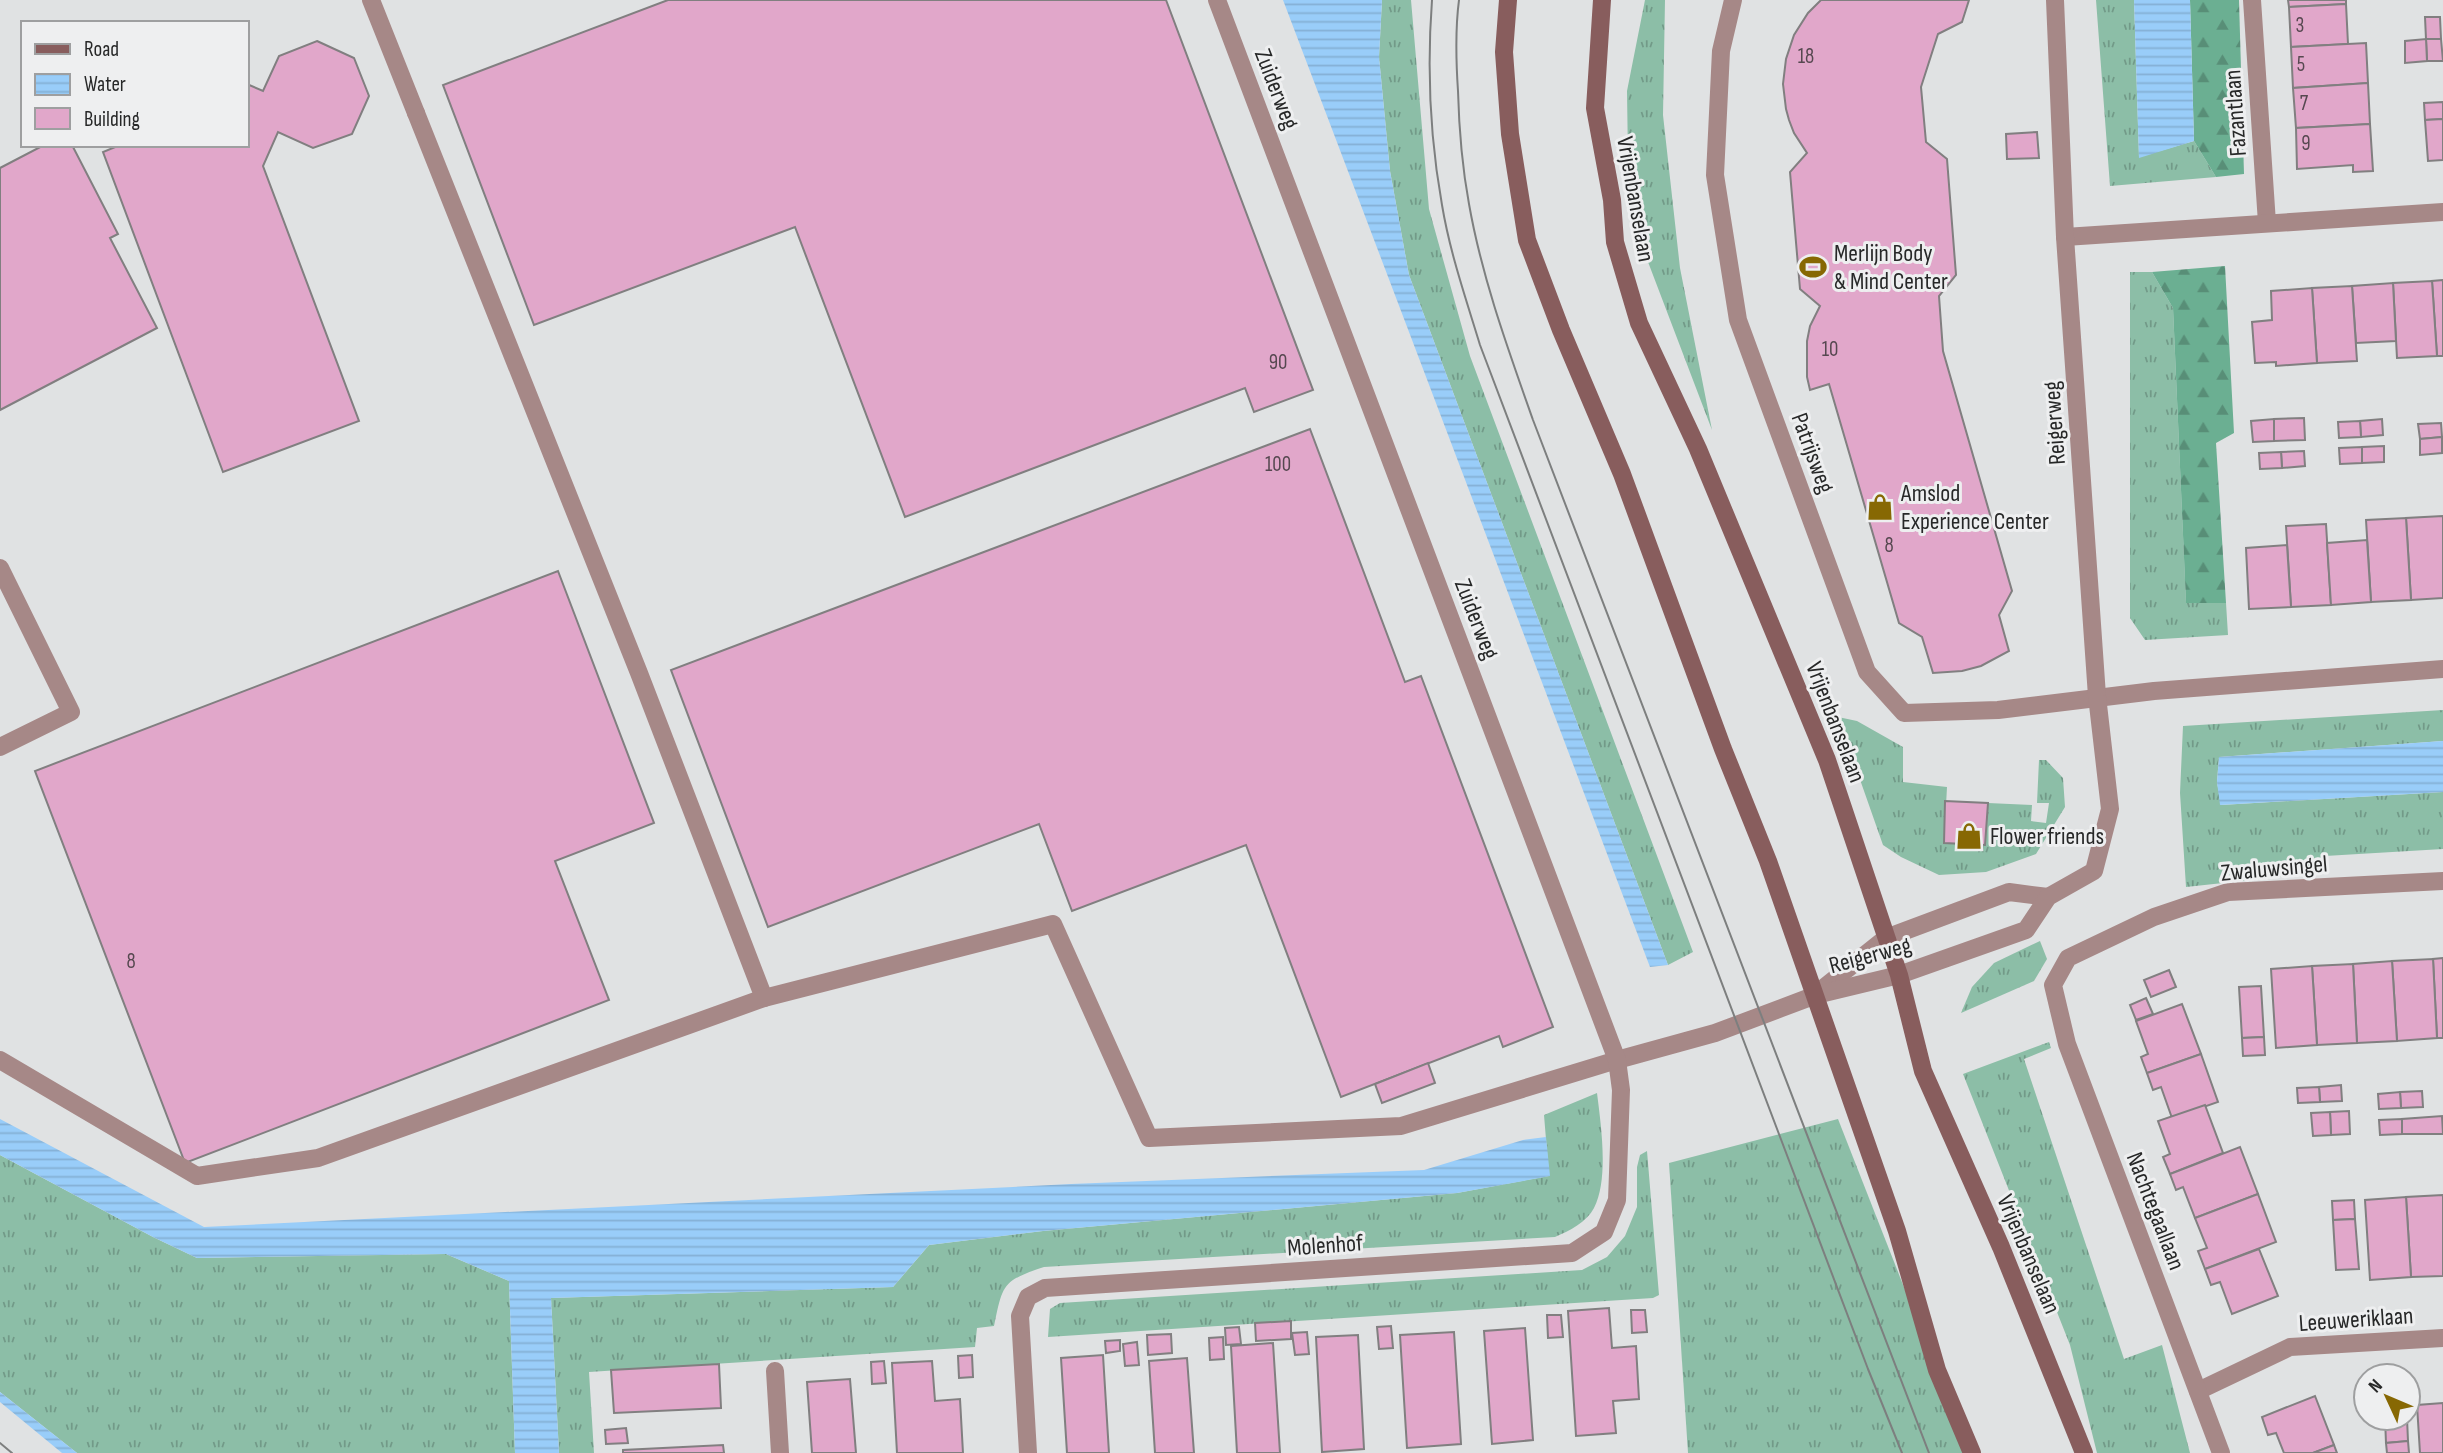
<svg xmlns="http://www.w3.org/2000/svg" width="2443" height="1453" viewBox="0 0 2443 1453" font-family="'Sofia Sans Condensed',sans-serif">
<defs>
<pattern id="grass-tufts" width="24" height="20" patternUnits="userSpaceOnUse" patternTransform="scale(1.75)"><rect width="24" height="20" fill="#8cbea7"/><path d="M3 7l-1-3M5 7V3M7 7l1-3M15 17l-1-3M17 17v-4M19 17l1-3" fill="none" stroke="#729a88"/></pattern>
<pattern id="forest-firs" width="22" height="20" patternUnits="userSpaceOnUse" patternTransform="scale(1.75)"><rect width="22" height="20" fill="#6baf92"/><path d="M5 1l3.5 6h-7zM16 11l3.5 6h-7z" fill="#588e77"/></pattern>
<pattern id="water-rules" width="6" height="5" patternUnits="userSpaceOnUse" patternTransform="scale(1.75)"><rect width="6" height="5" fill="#99cdf9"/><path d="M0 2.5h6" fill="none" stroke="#84b0d5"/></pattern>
</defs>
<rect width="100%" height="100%" fill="#e0e2e3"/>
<g fill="url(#grass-tufts)">
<polygon points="1382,0 1411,0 1429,209 1470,356 1693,952 1668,965 1409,275 1390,171 1379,57"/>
<polygon points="1645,0 1665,0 1663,115 1680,268 1712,430 1637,233 1628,161 1627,91"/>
<polygon points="2096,0 2134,0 2139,157 2194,141 2216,177 2110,186"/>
<polygon points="2130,272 2152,272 2173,308 2186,602 2226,603 2228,635 2145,640 2130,618"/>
<polygon points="2443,710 2443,741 2219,757 2217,782 2221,805 2443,792 2443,849 2325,856 2326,872 2186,887 2180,793 2183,726"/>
<polygon points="1838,717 1857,721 1903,747 1903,782 1947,787 1944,843 1985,845 1988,803 2032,805 2031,821 2046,823 2049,803 2037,803 2039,760 2046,760 2063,778 2065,807 2036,854 1986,872 1939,875 1901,857 1883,845"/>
<polygon points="2040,941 2047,959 2034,981 1961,1013 1972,987 1994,963"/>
<polygon points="2049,1042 2051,1048 2024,1059 2124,1359 2162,1345 2190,1453 2097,1453 2070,1345 1963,1074"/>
<path d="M1597 1093C1601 1125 1609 1179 1594 1208 1587 1222 1569 1231 1555 1237L1044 1267C1002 1281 1003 1284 994 1326L977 1328 975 1347 589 1372 594 1453H559L551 1298 893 1287 929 1245 1043 1231 1457 1193 1549 1176 1544 1115Z"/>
<polygon points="1838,1119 1969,1453 1688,1453 1669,1163"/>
<polygon points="1647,1151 1659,1295 1653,1298 1048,1337 1050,1309 1060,1303 1582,1270 1607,1257 1625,1236 1637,1207 1637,1167 1640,1155"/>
<polygon points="0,1155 153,1237 197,1258 446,1254 509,1281 515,1453 77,1453 0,1392"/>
</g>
<g fill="url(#forest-firs)">
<polygon points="2190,0 2239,0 2244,174 2216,177 2194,141"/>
<polygon points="2225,266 2234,433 2216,443 2226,603 2186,603 2173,308 2152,272"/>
</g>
<g fill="url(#water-rules)">
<polygon points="1283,0 1382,0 1379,57 1390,171 1409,275 1668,965 1650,967"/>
<polygon points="2134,0 2190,0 2194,141 2139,158"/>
<polygon points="2443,741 2443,792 2220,805 2217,782 2219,757"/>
<polygon points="0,1119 204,1227 1071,1184 1424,1170 1523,1140 1546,1137 1550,1176 1457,1193 1043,1231 929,1245 893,1287 551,1298 559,1453 515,1453 509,1281 446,1254 197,1258 153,1237 0,1155"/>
<polygon points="0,1392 77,1453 62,1453 0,1402"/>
</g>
<g fill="#e1a7ca" stroke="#817f80" stroke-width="2">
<polygon points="668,0 1166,0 1313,390 1254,412 1245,388 905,517 795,227 534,325 443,85"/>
<polygon points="1821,0 1969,0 1962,22 1938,34 1921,87 1926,142 1947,159 1956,275 1939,296 1943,351 2012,591 1999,615 2009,651 1981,666 1962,671 1933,673 1922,637 1899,623 1829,384 1810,390 1807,377 1807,341 1810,326 1820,306 1800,289 1790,172 1807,153 1794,133 1789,120 1786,109 1783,84 1786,59 1794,35 1808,13"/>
<polygon points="2288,0 2346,0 2346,4 2289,7"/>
<polygon points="2346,4 2348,44 2291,47 2289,7"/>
<polygon points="2425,17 2440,17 2441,39 2426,39"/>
<polygon points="2426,39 2441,39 2443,61 2427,61"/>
<polygon points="2426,39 2427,61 2405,63 2405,41"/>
<polygon points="317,41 354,58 369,96 352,134 313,148 278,132 263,166 359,421 223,472 103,152 120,145 247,145 247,84 263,91 279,56"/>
<polygon points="2366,43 2368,83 2293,88 2291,47"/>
<polygon points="2368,83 2370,124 2296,128 2293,88"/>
<polygon points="2443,102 2443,119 2425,120 2424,103"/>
<polygon points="2443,119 2443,160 2428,161 2425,120"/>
<polygon points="2370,124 2373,171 2353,172 2353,165 2297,169 2296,128"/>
<polygon points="2037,132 2039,158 2007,159 2006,134"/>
<polygon points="44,145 72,145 118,234 110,238 157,328 0,410 0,168"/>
<polygon points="2443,280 2443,356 2437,356 2432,281"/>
<polygon points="2432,281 2437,356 2397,358 2393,283"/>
<polygon points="2393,283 2396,341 2356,343 2352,286"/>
<polygon points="2352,286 2357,361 2317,363 2312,288"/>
<polygon points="2312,288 2317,363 2276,366 2276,362 2255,363 2252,322 2272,320 2271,291"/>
<polygon points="2304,418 2305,440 2274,441 2274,419"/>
<polygon points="2274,419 2274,441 2253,442 2251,421"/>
<polygon points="2382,419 2383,435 2361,437 2360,421"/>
<polygon points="2360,421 2361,437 2339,438 2338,422"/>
<polygon points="2441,423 2442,437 2420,439 2418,424"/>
<polygon points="1310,429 1405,682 1421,676 1553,1027 1503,1047 1499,1036 1341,1097 1246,845 1072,911 1039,824 768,927 671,670"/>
<polygon points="2442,437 2442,453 2420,455 2420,439"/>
<polygon points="2384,446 2384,462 2362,463 2362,447"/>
<polygon points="2362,447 2362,463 2340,464 2339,448"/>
<polygon points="2304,451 2305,466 2282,468 2281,452"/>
<polygon points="2281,452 2282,468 2260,469 2259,453"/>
<polygon points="2443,516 2443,598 2411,600 2406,518"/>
<polygon points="2406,518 2411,600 2371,602 2366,520"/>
<polygon points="2326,524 2331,605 2291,607 2286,526"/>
<polygon points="2367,540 2371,602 2331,605 2327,543"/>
<polygon points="2287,545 2291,607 2249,609 2246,548"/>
<polygon points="558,571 654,823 555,861 609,1000 185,1163 35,771"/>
<polygon points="1945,801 1988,803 1985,845 1944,843"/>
<polygon points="2443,958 2443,1038 2437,1038 2433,959"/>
<polygon points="2433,959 2437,1038 2397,1041 2392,961"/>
<polygon points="2392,961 2397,1041 2357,1043 2353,964"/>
<polygon points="2353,964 2357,1043 2317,1045 2312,966"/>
<polygon points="2312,966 2317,1045 2276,1048 2271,969"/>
<polygon points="2169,970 2176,987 2151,997 2144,980"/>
<polygon points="2261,986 2264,1037 2242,1038 2239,987"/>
<polygon points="2146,998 2153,1014 2136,1020 2130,1005"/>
<polygon points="2182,1004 2201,1054 2147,1073 2141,1057 2148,1054 2136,1021"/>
<polygon points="2264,1037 2265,1055 2243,1056 2242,1038"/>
<polygon points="2201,1054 2218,1102 2172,1118 2161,1087 2153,1090 2147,1073"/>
<polygon points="1428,1063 1435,1083 1382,1103 1375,1084"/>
<polygon points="2341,1085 2342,1101 2320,1102 2319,1087"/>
<polygon points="2319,1087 2320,1102 2298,1103 2297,1088"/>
<polygon points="2422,1091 2423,1107 2401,1108 2400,1092"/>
<polygon points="2400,1092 2401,1108 2379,1109 2378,1094"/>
<polygon points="2205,1105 2223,1153 2170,1174 2163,1157 2170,1154 2158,1121"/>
<polygon points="2349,1111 2350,1134 2331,1135 2330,1112"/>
<polygon points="2330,1112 2331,1135 2313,1136 2311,1113"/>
<polygon points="2442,1116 2443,1134 2402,1134 2402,1119"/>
<polygon points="2402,1119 2402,1134 2380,1135 2379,1120"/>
<polygon points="2240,1147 2258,1194 2195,1218 2183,1187 2176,1190 2170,1174"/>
<polygon points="2258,1194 2276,1242 2205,1269 2198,1251 2207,1248 2195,1218"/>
<polygon points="2443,1195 2443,1276 2411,1277 2406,1197"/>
<polygon points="2406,1197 2411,1277 2370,1280 2365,1200"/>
<polygon points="2354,1200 2355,1219 2333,1220 2332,1201"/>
<polygon points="2355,1219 2359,1269 2336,1270 2333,1220"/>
<polygon points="2259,1249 2278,1296 2232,1314 2220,1282 2211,1285 2205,1269"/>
<polygon points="1609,1308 1612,1348 1636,1346 1639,1399 1613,1401 1616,1433 1576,1436 1568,1311"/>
<polygon points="1631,1310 1645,1310 1647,1332 1632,1333"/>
<polygon points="1547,1315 1561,1315 1563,1337 1548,1338"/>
<polygon points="1291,1321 1291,1339 1256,1341 1255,1323"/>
<polygon points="1391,1326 1393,1348 1379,1349 1377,1327"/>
<polygon points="1239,1327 1241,1344 1226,1345 1225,1328"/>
<polygon points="1525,1328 1533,1440 1492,1444 1484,1331"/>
<polygon points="1307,1332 1309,1354 1295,1355 1292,1333"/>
<polygon points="1454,1332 1461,1444 1407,1448 1400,1335"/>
<polygon points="1171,1334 1172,1353 1148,1355 1147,1335"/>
<polygon points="1358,1335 1364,1449 1322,1452 1316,1337"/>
<polygon points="1223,1337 1224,1359 1210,1360 1209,1338"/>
<polygon points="1120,1340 1120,1351 1106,1353 1105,1341"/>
<polygon points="1137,1342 1139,1365 1125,1366 1123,1344"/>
<polygon points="1273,1343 1280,1453 1237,1453 1231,1346"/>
<polygon points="972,1355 973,1377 959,1378 958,1356"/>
<polygon points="1103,1355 1109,1453 1067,1453 1061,1358"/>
<polygon points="1187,1358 1194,1453 1155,1453 1149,1361"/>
<polygon points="884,1361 886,1383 872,1384 871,1362"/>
<polygon points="932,1361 935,1401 960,1399 963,1453 897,1453 892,1363"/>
<polygon points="719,1364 721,1408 614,1413 611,1370"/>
<polygon points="850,1379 856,1453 812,1453 807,1382"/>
<polygon points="2315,1396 2334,1445 2313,1453 2284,1453 2276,1433 2268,1435 2262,1417"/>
<polygon points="2443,1403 2443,1453 2420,1453 2417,1405"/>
<polygon points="2385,1418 2407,1418 2408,1441 2386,1443"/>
<polygon points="626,1428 628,1443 606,1444 605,1430"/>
<polygon points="2408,1441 2409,1453 2387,1453 2386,1443"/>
<polygon points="723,1445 724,1453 623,1453 623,1450"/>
<polygon points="2334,1445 2337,1453 2313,1453"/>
</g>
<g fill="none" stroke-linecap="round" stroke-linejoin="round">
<g stroke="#a68887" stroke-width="18">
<polyline points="416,113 639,673 764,998"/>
<polyline points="0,568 71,712 0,747"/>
<polyline points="0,1060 197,1176 318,1158 764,998 1053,924 1149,1138 1401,1126 1617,1060"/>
</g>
<g stroke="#a68887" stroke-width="18">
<polyline points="371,0 416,113"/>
<polyline points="1733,0 1721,51 1715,175 1738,320 1867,672 1904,713 1998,710 2154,691 2443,669"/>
<polyline points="2252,0 2267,223"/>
<polyline points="2065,237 2443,212"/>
<polyline points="1821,990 1886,938 2009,892 2048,897"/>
<polyline points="1617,1060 1715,1033 1816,995 1899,975 2026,930 2048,897 2094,871 2110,809 2097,696 2065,237 2055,0"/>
<polyline points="775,1371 780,1453"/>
<polyline points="2198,1391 2290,1347 2443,1338"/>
<polyline points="1028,1453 1020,1316 1028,1297 1045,1288 1572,1253 1604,1232 1617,1200 1621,1090 1617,1060 1217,0"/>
<polyline points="2221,1453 2067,1044 2053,985 2068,958 2154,917 2228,892 2443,881"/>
</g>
<g stroke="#885d5d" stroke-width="18">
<polyline points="1508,0 1504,52 1510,134 1527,240 1561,330 1622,474 1723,749 1768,861 1897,1231 1937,1370 1972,1453"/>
<polyline points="1602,0 1595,108 1612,200 1615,242 1639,323 1698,449 1827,760 1899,975 1923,1071 2001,1247 2084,1453"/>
</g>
<g stroke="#7d7f7f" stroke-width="2">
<path d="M1432 0C1427 67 1430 138 1442 205 1450 253 1466 299 1480 345L1868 1369 1902 1453"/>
<path d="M1459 0C1455 30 1456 61 1458 91 1459 129 1462 166 1469 204 1482 278 1508 349 1533 420L1929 1453"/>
<polyline points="0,1443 12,1453"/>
</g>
</g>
<defs>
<symbol id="stadium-bare" viewBox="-9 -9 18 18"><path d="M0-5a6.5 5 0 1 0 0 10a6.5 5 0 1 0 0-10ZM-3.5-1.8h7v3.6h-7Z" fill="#876803" stroke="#eeeff0" stroke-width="2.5" paint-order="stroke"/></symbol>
<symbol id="shop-bare" viewBox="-9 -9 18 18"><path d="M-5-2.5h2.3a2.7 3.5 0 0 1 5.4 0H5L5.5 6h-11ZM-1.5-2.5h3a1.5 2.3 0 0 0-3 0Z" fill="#876803" stroke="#eeeff0" stroke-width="2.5" paint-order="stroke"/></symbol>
</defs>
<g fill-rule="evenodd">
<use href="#stadium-bare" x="1794" y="248" width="38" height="38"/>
<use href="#shop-bare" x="1861" y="488" width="38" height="38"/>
<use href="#shop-bare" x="1950" y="817" width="38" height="38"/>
</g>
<g text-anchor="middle" stroke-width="6" stroke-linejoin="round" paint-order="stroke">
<g font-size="21" fill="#564850">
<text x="2300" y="32">3</text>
<text x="1806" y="63">18</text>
<text x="2301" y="71">5</text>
<text x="2304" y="110">7</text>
<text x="2306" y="150">9</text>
<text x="1830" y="356">10</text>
<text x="1278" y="369">90</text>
<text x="1278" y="471">100</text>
<text x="1889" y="552">8</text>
<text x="131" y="968">8</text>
</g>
<g font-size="24" fill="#272828" stroke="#eeeff0">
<text transform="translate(1277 89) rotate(69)" y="8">Zuiderweg</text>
<text transform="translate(2235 113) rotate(-94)" y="8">Fazantlaan</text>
<text transform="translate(1636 199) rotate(80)" y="8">Vrijenbanselaan</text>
<text transform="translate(2054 423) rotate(-94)" y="8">Reigerweg</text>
<text transform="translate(1813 453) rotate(70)" y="8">Patrijsweg</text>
<text transform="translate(1477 619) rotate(69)" y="8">Zuiderweg</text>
<text transform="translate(1836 722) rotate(69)" y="8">Vrijenbanselaan</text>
<text transform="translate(2274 868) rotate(-5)" y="8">Zwaluwsingel</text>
<text transform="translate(1870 955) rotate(-15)" y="8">Reigerweg</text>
<text transform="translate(2156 1211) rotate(69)" y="8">Nachtegaallaan</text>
<text transform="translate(1325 1245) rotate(-4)" y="8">Molenhof</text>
<text transform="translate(2029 1254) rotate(67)" y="8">Vrijenbanselaan</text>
<text transform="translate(2356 1319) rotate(-4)" y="8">Leeuweriklaan</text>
</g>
<g font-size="24" fill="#272828" stroke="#eeeff0" text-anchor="start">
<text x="1834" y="261">Merlijn Body<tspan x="1834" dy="28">&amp; Mind Center</tspan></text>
<text x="1901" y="501">Amslod<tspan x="1901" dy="28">Experience Center</tspan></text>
<text x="1990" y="844">Flower friends</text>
</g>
</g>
<rect x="21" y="21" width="228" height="126" fill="#eeeff0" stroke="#9e9fa0" stroke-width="2"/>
<rect x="35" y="44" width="35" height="10" fill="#885d5d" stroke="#9e9fa0" stroke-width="2"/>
<text x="84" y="56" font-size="21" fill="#272828">Road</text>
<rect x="35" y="74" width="35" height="21" fill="url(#water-rules)" stroke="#9e9fa0" stroke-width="2"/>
<text x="84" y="91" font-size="21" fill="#272828">Water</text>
<rect x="35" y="108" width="35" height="21" fill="#e1a7ca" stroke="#9e9fa0" stroke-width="2"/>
<text x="84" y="126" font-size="21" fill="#272828">Building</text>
<g transform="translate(2387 1397) rotate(314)"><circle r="33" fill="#eeeff0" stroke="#9e9fa0" stroke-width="2"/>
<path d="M0-5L12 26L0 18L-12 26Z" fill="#876803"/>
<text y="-10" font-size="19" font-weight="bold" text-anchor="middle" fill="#272828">N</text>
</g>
</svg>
